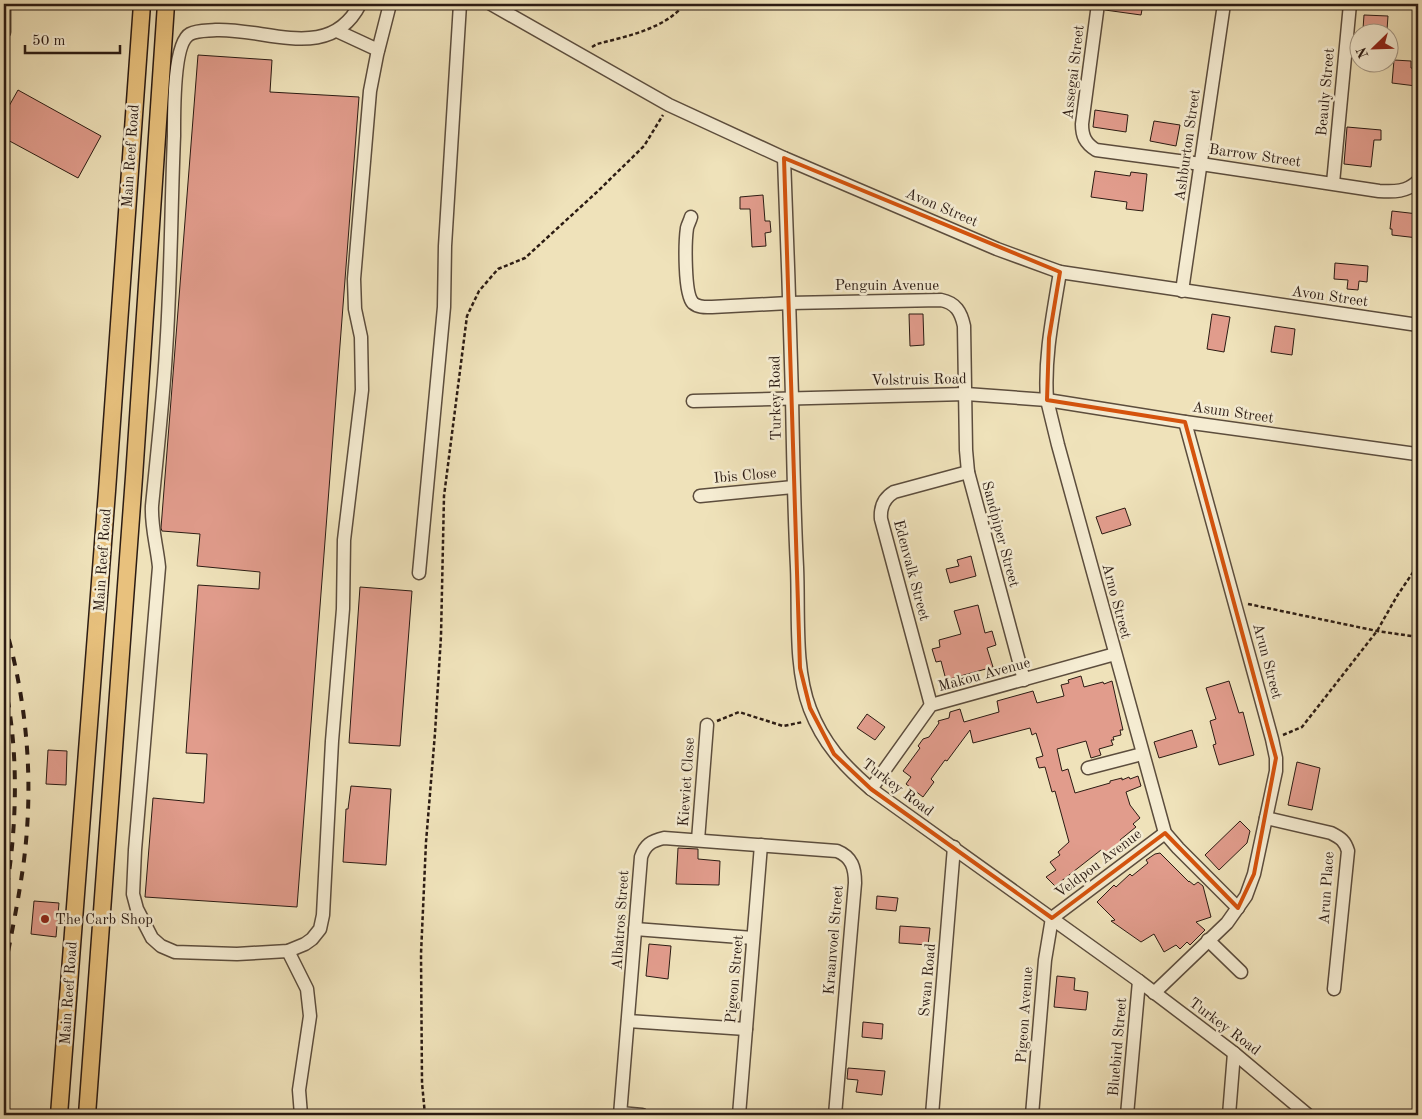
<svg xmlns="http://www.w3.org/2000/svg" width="1422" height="1119" viewBox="0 0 1422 1119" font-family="'Old Standard TT',serif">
<rect width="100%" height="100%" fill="#efe2ba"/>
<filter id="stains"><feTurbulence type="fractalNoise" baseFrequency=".004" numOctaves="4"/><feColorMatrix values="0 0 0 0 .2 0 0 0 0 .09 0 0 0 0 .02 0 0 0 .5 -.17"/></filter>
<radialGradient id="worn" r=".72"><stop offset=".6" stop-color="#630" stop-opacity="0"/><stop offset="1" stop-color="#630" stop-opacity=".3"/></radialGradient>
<g fill="#e19c8c" stroke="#2b1b13">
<polygon points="1106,4 1143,4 1141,15 1105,10"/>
<polygon points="1364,15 1388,16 1387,30 1382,30 1382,32 1368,32 1369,29 1363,29"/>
<polygon points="198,55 272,60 270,92 359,97 297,907 145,897 153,798 204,803 207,754 186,753 198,585 259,589 260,572 197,566 200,534 162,531 161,528"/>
<polygon points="1394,60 1411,61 1411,68 1417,69 1416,86 1392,83"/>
<polygon points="18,90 101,136 78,178 4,138 4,115"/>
<polygon points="1095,110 1128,115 1126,132 1093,127"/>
<polygon points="1154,121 1180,125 1176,146 1150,141"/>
<polygon points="1347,127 1381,130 1381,140 1374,140 1371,167 1344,164"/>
<polygon points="1095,171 1130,176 1131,172 1147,174 1143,211 1126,209 1127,202 1091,197"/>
<polygon points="763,195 765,221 770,221 771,232 765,233 766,246 752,247 750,209 740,209 740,197"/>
<polygon points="1392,211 1418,214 1418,238 1392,235 1392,229 1390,229"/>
<polygon points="1335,263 1368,266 1367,282 1359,281 1358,290 1347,289 1348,280 1334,279"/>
<polygon points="909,314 923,314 924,345 910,346"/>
<polygon points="1212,314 1230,317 1224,352 1207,349"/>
<polygon points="1275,326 1295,329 1292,355 1271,352"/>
<polygon points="1125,508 1131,525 1102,534 1096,517"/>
<polygon points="971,556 976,576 950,583 946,569 959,566 957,560"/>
<polygon points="360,587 412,591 400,746 349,743"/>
<polygon points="978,605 985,633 992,631 996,645 987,648 993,667 946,680 941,661 936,662 932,649 940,647 939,640 961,634 954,611"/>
<polygon points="1081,676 1084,687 1103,682 1104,684 1112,681 1123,730 1120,730 1121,735 1113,737 1114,740 1111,740 1113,745 1099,749 1101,755 1091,758 1086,741 1057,749 1062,771 1068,769 1075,793 1110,783 1110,781 1122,778 1122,780 1129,777 1130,779 1138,776 1141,786 1126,792 1130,805 1140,818 1133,824 1136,827 1120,840 1126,848 1115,856 1110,850 1105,854 1101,850 1055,886 1046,877 1056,870 1050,862 1060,855 1058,852 1069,842 1055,791 1052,792 1045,767 1039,768 1036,758 1043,756 1036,733 1032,735 1030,728 973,743 970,730 947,761 945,760 931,779 934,782 923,797 906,784 911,777 903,771 920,748 918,746 923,739 929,737 939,723 938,721 949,718 950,712 960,709 964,722 999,712 997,701 1033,691 1037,703 1064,696 1061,685 1069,683 1068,680"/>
<polygon points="1229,681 1239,713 1243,712 1254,755 1219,765 1213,745 1216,744 1210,721 1216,719 1206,688"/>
<polygon points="867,714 885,727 875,740 857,728"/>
<polygon points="1192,730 1197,747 1159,758 1154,742"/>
<polygon points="48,750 67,751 66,785 46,784"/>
<polygon points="1297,762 1320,768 1312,810 1288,805"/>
<polygon points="351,786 391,789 386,865 343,862 346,809 348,809"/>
<polygon points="1240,821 1250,831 1247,843 1219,870 1205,855"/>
<polygon points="678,848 698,849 698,859 720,861 719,885 676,884"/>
<polygon points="1160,853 1189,882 1189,881 1194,885 1198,882 1203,886 1211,917 1196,922 1205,930 1190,945 1187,942 1180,949 1176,945 1164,952 1154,934 1141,942 1111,921 1115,920 1097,902 1114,885 1116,887 1130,874 1132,876 1148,863 1146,860 1155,854"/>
<polygon points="877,896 898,898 896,911 876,909"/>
<polygon points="34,901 59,903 56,937 31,934"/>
<polygon points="900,926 930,928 928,945 899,943"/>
<polygon points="649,944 671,946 668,979 646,976"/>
<polygon points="1057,976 1075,978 1074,990 1088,992 1086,1010 1054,1007"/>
<polygon points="863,1022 883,1024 882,1039 862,1037"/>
<polygon points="848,1068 885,1071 882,1095 856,1092 858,1080 847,1079"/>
</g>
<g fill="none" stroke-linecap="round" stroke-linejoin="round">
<defs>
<g id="minor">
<path d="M360 4C330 63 267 28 216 30 208 31 198 30 190 34 173 43 174 116 174 136 171 208 171 280 166 351 163 403 157 454 152 506 151 527 157 546 159 567L135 850 133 894 137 909 152 938 161 946 175 952 237 954 288 951 305 944 312 939 320 929 323 915 332 741 343 609 344 540 362 390 361 337 355 309 354 279 370 91 377 55 390 4"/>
<polyline points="491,4 669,105 784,158 997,249 1060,272 1418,325"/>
<path d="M1098 4 1082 124C1082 136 1085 143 1096 150L1201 164 1379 191C1394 192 1407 192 1418 181"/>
<polyline points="4,7 4,32"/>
<polyline points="337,31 378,50"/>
<path d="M784 158C787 237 790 317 792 396 793 453 794 510 797 567 799 611 794 668 810 709 823 743 844 766 871 789L1139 981 1234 1053 1308 1115"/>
<polyline points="1333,183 1350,4"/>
<path d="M691 217C690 221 688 224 687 228 685 242 684 294 693 303 699 308 706 307 712 307L789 303 941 300C956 303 961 312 964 326L966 450 968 472 1024 680"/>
<path d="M1060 272C1053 315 1044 357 1047 400L1058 445 1165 833 1178 848 1238 908"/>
<polyline points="1182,291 1224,4"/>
<polyline points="693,401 966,394 1047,400 1185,422 1416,454"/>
<polyline points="700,496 793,487"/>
<polyline points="419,573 444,307 445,246 460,4"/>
<path d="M931 705 881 519C880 507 884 498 894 492L968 472"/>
<polyline points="1088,768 1142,754"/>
<polyline points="871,789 931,705 1115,654"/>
<path d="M1266 818 1331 833C1341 838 1345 841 1348 851L1334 989"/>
<polyline points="698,840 707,725"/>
<polyline points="1052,918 1165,833"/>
<polyline points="635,929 753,938"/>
<polyline points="1208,940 1241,972"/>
<polyline points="288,951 307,989 310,1016 299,1090 301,1115"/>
<polyline points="1154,993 1227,923 1246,896 1254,874 1276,771 1276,758 1272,739 1185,422"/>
<polyline points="628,1021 746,1029"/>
<polyline points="620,1113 642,1115"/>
<path d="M620 1115 641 857C645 845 651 841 664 838L837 851C852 857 855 868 855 883L835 1115"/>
<polyline points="739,1115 761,845"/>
<polyline points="932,1115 954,847"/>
<polyline points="1032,1115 1045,960 1052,918"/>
<polyline points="1127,1115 1139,981"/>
<polyline points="1229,1115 1234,1053"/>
</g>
<g id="major">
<polyline points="59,1115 107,491 142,4"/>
<polyline points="87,1115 134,477 166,4"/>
</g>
</defs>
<use href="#minor" stroke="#5c4d3d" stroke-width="15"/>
<use href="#major" stroke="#2b1b13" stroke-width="19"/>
<g stroke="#2b1b13" stroke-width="2.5" stroke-dasharray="4 2.5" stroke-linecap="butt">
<path d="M592 47 597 44C628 36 664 29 685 4"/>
<polyline points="1248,604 1377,631 1418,637"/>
<polyline points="717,721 739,712 783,726 803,722"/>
<polyline points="1283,735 1302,727 1377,631 1397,596 1418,565"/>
<polyline points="425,1115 422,1083 421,954 426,842 435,733 441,636 444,496 467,316 479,291 498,269 525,258 598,191 644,146 663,115"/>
</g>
<use href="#minor" stroke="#f5ecd2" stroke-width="12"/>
<use href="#major" stroke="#e8c17d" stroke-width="16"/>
<g stroke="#2b1b13" stroke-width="4" stroke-dasharray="9 9" stroke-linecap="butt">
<path d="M4 622C27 700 34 780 24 860 19 898 11 936 4 973"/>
<path d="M4 681C20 754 17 832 4 905"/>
<polyline points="4,745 6,778 4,841"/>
</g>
</g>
<path fill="none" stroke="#d5530d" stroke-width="4" stroke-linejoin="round" d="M784 158 1060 272 1049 338 1047 400 1185 422 1276 758 1254 874 1238 908 1165 833 1052 918 871 789 834 754 810 708 800 668Z"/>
<circle fill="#8f2418" stroke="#f5ecd2" stroke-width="2" cx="45" cy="919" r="5"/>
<g text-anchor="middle" stroke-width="5" stroke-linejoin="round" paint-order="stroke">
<g font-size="15" fill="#2b1b13" stroke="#f5ecd2">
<text transform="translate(1073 72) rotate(-83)" y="5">Assegai Street</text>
<text transform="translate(1325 92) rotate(-85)" y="5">Beauly Street</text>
<text transform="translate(1187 145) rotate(-82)" y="5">Ashburton Street</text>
<text transform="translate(1255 155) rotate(8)" y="5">Barrow Street</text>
<text transform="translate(130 156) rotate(-86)" y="5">Main Reef Road</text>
<text transform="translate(942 207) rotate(23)" y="5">Avon Street</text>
<text x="887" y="290">Penguin Avenue</text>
<text transform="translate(1330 296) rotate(8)" y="5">Avon Street</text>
<text transform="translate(919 379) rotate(-1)" y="5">Volstruis Road</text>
<text transform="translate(775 398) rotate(-91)" y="5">Turkey Road</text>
<text transform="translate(1233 412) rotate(8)" y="5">Asum Street</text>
<text transform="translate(745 475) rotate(-5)" y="5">Ibis Close</text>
<text transform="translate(1001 534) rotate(75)" y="5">Sandpiper Street</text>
<text transform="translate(102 560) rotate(-86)" y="5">Main Reef Road</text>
<text transform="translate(912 570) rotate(75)" y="5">Edenvalk Street</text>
<text transform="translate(1117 601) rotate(75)" y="5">Arno Street</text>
<text transform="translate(1268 661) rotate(75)" y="5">Arun Street</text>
<text transform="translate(984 674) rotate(-15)" y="5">Makou Avenue</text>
<text transform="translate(686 782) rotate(-86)" y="5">Kiewiet Close</text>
<text transform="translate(898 787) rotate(37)" y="5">Turkey Road</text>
<text transform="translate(1098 863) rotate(-37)" y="5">Veldpou Avenue</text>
<text transform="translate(1326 888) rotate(-86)" y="5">Arun Place</text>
<text transform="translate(620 920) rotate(-86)" y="5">Albatros Street</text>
<text transform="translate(833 940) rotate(-85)" y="5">Kraanvoel Street</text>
<text transform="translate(734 979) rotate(-85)" y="5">Pigeon Street</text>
<text transform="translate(927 980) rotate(-85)" y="5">Swan Road</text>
<text transform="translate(68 993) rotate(-86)" y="5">Main Reef Road</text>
<text transform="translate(1024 1015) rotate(-86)" y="5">Pigeon Avenue</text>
<text transform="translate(1225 1026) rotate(37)" y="5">Turkey Road</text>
<text transform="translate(1117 1047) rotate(-85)" y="5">Bluebird Street</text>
</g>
<g font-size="15" fill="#2b1b13" stroke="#f5ecd2" text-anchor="start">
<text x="55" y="924">The Carb Shop</text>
</g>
</g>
<rect width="1422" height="1119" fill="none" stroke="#efe2ba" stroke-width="20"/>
<rect x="5" y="5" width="1412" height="1109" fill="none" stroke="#2b1b13" stroke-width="2.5"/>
<rect x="10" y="10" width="1402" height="1099" fill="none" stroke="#2b1b13"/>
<g transform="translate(1374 48) rotate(247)"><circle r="24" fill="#f5ecd2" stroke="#a49886"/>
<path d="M0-4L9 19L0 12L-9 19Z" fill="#8f2418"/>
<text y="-8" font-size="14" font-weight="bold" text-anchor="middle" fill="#2b1b13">N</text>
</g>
<path d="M25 45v8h95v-8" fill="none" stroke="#2b1b13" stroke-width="2.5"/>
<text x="32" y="45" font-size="15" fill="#2b1b13" stroke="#f5ecd2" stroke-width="4" paint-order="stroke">50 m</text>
<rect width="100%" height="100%" filter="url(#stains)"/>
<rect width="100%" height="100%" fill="url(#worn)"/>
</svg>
